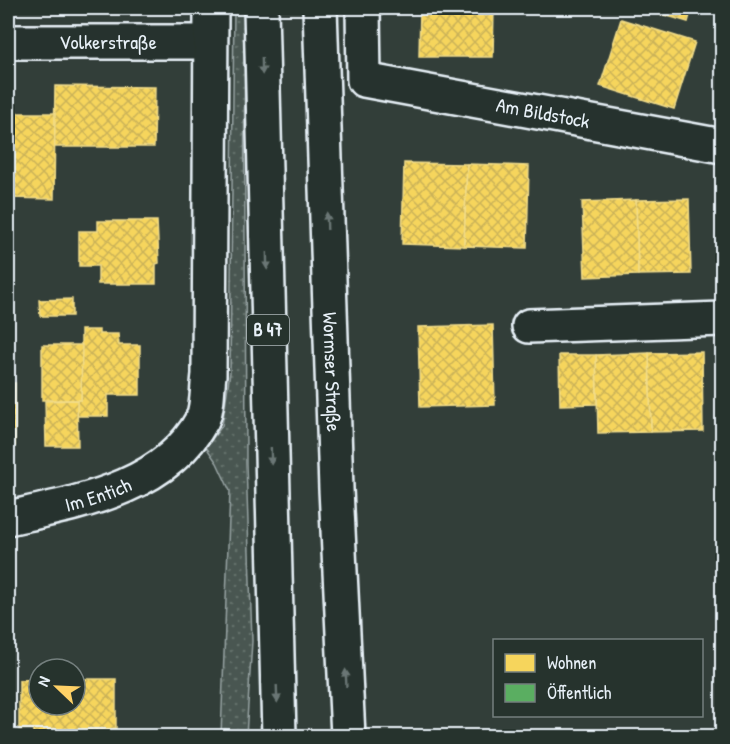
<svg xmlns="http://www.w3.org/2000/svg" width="730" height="744" viewBox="0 0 730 744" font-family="'Patrick Hand',sans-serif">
<defs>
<pattern id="grass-dots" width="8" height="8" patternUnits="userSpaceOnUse" patternTransform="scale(1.5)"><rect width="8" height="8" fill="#495651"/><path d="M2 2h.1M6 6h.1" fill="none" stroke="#636f6b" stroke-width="1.8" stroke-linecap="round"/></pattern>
<pattern id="homes-cross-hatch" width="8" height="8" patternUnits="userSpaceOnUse" patternTransform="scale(1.5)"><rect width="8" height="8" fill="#f6d55c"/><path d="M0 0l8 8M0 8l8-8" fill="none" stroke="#cab258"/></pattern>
<pattern id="public-cross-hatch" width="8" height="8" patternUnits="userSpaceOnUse" patternTransform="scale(1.5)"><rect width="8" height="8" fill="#5aae61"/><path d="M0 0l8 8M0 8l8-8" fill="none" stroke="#548f5a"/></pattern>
</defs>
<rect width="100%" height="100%" fill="#323e39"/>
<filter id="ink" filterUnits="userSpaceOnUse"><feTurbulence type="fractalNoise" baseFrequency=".0167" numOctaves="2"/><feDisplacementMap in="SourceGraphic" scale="12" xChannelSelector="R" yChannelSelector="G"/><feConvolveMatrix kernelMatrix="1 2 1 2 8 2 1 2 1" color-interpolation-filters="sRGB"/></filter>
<g filter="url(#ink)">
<polygon fill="url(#grass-dots)" stroke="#98a4a4" stroke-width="1.5" points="234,8 244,8 246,463 252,641 246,736 221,736 230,491 217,463 206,447 222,426 230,372"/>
<g fill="url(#homes-cross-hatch)" stroke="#f2dd8b" stroke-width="1.5">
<polygon points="420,8 494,8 493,57 419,57"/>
<polygon points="641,8 692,8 688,22"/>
<polygon points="621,19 695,42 674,109 600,86"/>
<polygon points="55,86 155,87 154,147 54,147"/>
<polygon points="8,113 55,113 54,199 8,198"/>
<polygon points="404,163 467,164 464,246 402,244"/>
<polygon points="467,164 529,166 527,248 464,246"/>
<polygon points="689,199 691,274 638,275 636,200"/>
<polygon points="636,200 638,275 585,277 582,202"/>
<polygon points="98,221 157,221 159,263 156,264 156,284 98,284 98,266 79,266 79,231 98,231"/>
<polygon points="72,299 72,316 40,316 39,300"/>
<polygon points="493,325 495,405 420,407 418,327"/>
<polygon points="81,330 99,330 99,334 118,334 119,345 140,345 140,395 108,395 108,416 77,416 77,400 81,400"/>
<polygon points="42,345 82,345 81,400 42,400"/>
<polygon points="702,352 703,431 651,432 649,353"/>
<polygon points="649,353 651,432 598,433 596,355"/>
<polygon points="559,355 596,355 597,404 560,405"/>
<polygon points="8,383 15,383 15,446 8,445"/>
<polygon points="77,400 78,446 46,446 45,401"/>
<polygon points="39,679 39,705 75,705 75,679 116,679 116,736 33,736 33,729 19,729 19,680"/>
</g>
<polygon fill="url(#public-cross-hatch)" stroke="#85c28e" stroke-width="1.5" points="598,731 634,736 597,736"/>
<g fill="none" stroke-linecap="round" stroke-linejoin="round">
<defs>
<g id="street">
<path id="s1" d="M363 8 364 80 722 146"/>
<path id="s2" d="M8 42H210"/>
<polyline points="529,326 722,319"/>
<path id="s3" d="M8 518C76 503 165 489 202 420 208 408 207 388 209 375L211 8"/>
</g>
<g id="primary">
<polyline points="261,8 279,736"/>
<path id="s4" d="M320 8 336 489 348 736"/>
</g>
</defs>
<use href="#street" stroke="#e8f1f8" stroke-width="38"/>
<use href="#primary" stroke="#e8f1f8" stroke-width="38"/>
<use href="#street" stroke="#26332d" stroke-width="33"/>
<use href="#primary" stroke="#26332d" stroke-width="33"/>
</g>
<defs><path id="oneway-solid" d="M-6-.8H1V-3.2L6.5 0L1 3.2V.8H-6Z" transform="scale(1.5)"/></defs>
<g fill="#6a7674">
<use href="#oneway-solid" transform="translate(262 66) rotate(89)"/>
<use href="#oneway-solid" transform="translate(327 221) rotate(-92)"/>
<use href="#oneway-solid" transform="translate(267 261) rotate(89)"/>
<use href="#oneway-solid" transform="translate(271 456) rotate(89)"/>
<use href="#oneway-solid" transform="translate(346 678) rotate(-93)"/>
<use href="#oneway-solid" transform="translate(277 694) rotate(88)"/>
</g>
</g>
<g text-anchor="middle" stroke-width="6" stroke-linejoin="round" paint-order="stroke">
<rect fill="#26332d" stroke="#aeb8bb" stroke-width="1.5" x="247" y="315" width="42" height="30" rx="4.5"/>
<g font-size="18" font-weight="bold" fill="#e8f1f8">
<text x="268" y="336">B 47</text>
</g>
<g font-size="20" fill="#e8f1f8" stroke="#26332d">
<text dy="7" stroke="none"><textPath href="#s2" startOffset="100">Volkerstraße</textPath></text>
<text dy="7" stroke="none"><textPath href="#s1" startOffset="254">Am Bildstock</textPath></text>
<text dy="7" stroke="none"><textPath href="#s4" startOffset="364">Wormser Straße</textPath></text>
<text dy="7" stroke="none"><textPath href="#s3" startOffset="93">Im Entich</textPath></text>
</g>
</g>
<rect width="730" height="744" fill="none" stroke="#26332d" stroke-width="30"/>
<rect x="15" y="15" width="700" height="714" fill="none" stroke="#e8f1f8" stroke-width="2" filter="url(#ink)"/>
<rect x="493" y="639" width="210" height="78" fill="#26332d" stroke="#747f7e" stroke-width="1.5"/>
<rect x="505" y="654" width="30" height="18" fill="#f6d55c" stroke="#747f7e" stroke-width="1.5"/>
<text x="547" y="669" font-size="18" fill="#e8f1f8">Wohnen</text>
<rect x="505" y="684" width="30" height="18" fill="#5aae61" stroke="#747f7e" stroke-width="1.5"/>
<text x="547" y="699" font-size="18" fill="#e8f1f8">Öffentlich</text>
<g transform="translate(57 687) rotate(293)"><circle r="28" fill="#26332d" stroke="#747f7e" stroke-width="1.5"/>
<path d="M0-4.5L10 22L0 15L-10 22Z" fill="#ffd166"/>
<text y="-9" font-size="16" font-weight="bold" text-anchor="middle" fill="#e8f1f8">N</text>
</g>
</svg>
